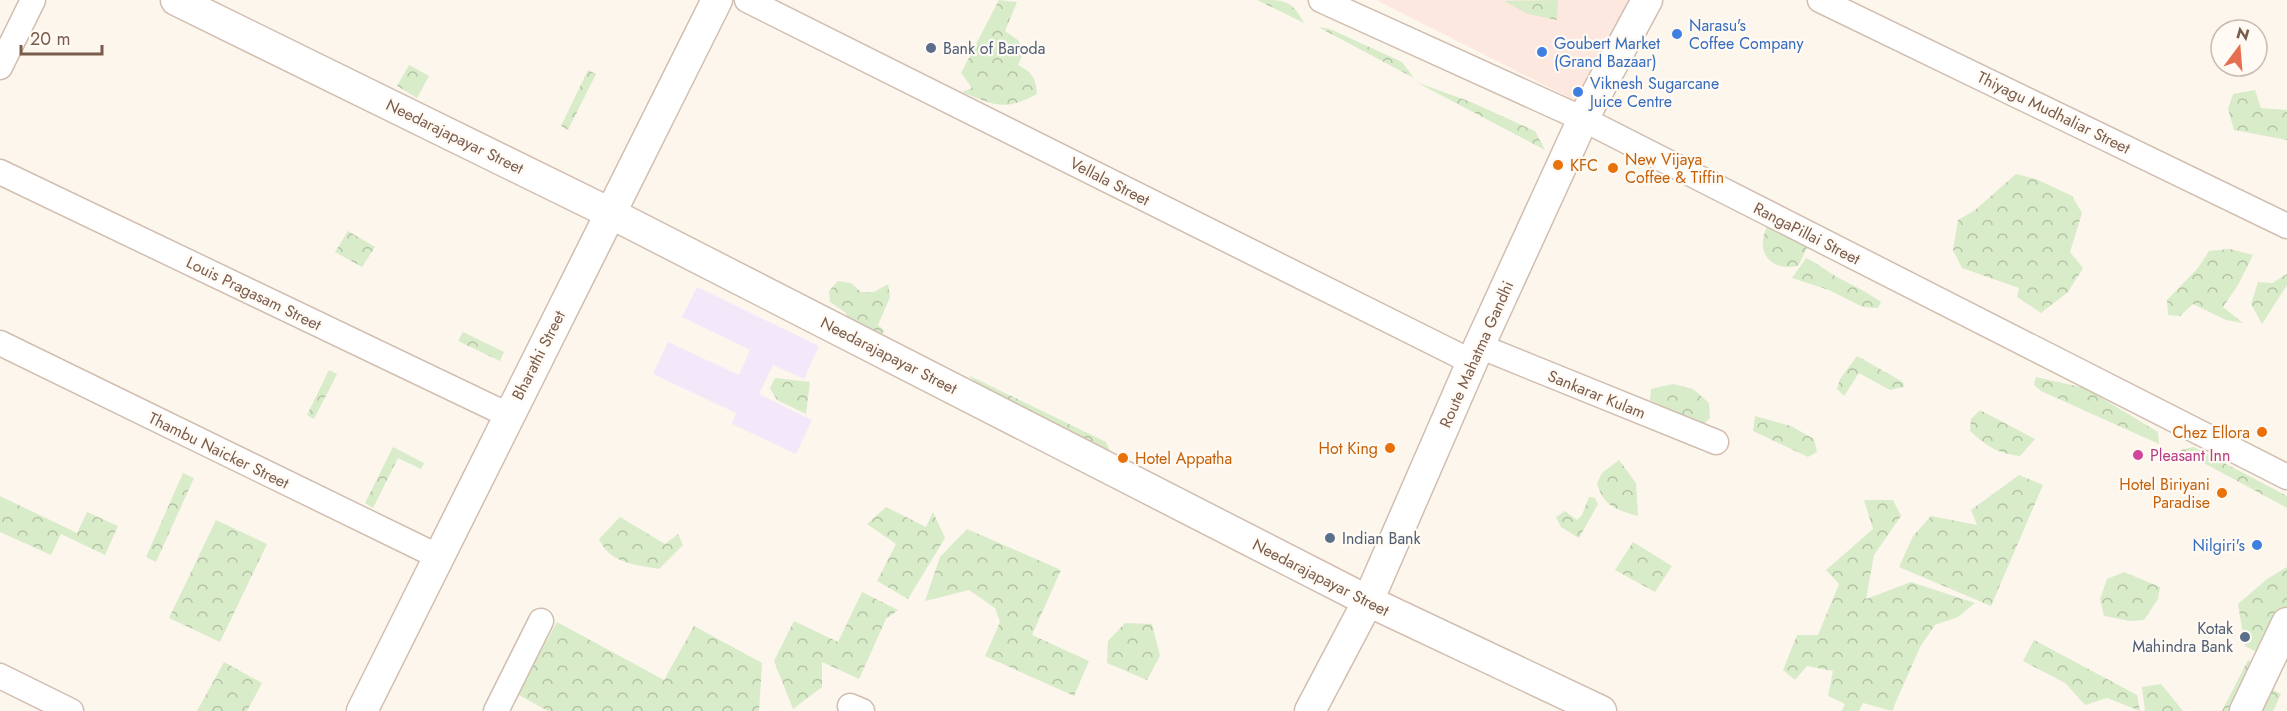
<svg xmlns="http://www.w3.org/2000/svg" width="2287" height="711" viewBox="0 0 2287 711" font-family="Jost,sans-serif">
<defs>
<pattern id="forest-crowns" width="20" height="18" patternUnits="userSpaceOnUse" patternTransform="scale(1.5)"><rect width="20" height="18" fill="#d8ecc9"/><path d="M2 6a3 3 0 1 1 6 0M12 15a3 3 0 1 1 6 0" fill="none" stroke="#b4c2a5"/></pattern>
</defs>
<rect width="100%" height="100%" fill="#fdf6ec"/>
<polygon fill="#fde8e0" points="1376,0 1630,0 1582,104"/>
<polygon fill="#f3e8fa" points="697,287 819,346 804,379 773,365 759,394 812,420 796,454 732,424 736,413 653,374 668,342 739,375 750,350 682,317"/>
<g fill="url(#forest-crowns)">
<path d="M999 0 1017 2 1005 31 1019 41 1023 53 1018 65C1032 72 1036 78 1037 94 1004 112 995 105 962 92L972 88 961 73Z"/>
<path d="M1257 0C1286 0 1291 0 1304 23Z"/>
<polygon points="1558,0 1557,20 1528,14 1504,1"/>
<polygon points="1318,27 1330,29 1402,62 1414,78"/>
<polygon points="409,65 429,76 417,98 397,86"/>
<polygon points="588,70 596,74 568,130 561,126"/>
<polygon points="1416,82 1471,102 1535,131 1545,150"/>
<polygon points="2255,90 2261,108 2287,110 2287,140 2234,130 2228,109 2233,94"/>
<polygon points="2016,174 2036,179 2072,196 2082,213 2070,252 2083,268 2068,292 2041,313 2017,297 2019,288 1962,268 1953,250 1958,220 1975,210"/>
<path d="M1768 225 1809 244 1798 266C1769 272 1754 250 1768 225Z"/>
<polygon points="348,231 375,247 362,267 335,252"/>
<polygon points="2230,249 2253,255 2238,285 2223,307 2243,323 2226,320 2193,304 2180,316 2168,315 2167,300 2198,268 2209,251"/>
<path d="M1806 258C1818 263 1827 272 1839 278 1854 286 1867 292 1881 302L1878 308 1863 307 1829 290 1792 278Z"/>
<polygon points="2287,274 2287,285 2262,324 2251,304 2258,282 2272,283"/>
<polygon points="838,281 851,283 861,292 874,292 888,284 890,297 878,325 885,331 880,335 848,321 846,313 830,302 829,291"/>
<polygon points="463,332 504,352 500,361 458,341"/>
<polygon points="1857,356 1903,382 1904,387 1890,390 1859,373 1844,396 1837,389 1840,379"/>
<polygon points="329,370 337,374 314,419 307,415"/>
<path d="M968 375 1106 442 1110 451C1063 430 1004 413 968 375Z"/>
<polygon points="2036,377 2085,388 2158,432 2159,444 2041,391 2034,385"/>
<polygon points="775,378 810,382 806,414 777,400 770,388"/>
<polygon points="1673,384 1693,389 1709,403 1710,418 1700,427 1650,400 1651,389"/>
<path d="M1980 410 2035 439 2020 456C1999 454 1986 446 1970 431L1971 419Z"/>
<polygon points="1755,416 1791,426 1814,439 1817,452 1808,457 1753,431"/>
<polygon points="393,447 424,463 421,469 398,458 373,508 365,503"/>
<polygon points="2194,447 2287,496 2287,508 2180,450"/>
<path d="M1619 460 1636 483 1638 516C1616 510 1603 506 1597 483L1602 473Z"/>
<polygon points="183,473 194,478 156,562 146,557"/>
<polygon points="2019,475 2043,485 1991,606 1899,567 1913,536 1931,516 1977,525 1971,510"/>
<polygon points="0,496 77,533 87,512 118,526 105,555 61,534 51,555 0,532"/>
<polygon points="1589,497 1595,498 1598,504 1579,538 1561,527 1556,517 1565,511 1577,520 1582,515"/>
<polygon points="1864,500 1893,500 1901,516 1874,555 1866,599 1911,582 1975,603 1958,617 1935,625 1920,647 1892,711 1863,703 1859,711 1842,711 1845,704 1828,696 1833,671 1807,666 1795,680 1783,670 1797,635 1818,635 1839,584 1826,570 1873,529"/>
<polygon points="886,507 926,527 933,512 945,538 908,599 877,581 896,544 867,524"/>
<path d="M620 517 665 544 678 534 683 545 659 569C636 565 609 563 599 539Z"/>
<polygon points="216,520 267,544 220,642 169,618"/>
<polygon points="967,529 1061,570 1032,635 1089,661 1074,696 985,656 1000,622 995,608 969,590 925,601 940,557"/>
<polygon points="1633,542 1672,566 1655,592 1615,570"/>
<polygon points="2287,567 2287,650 2270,659 2245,646 2238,604 2267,579"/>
<polygon points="2124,572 2160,587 2158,599 2144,620 2130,621 2104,616 2100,599 2107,579"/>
<polygon points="862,592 898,610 886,619 859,679 822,662 822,687 793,709 774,661 794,621 838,642"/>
<polygon points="557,622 664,680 694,626 762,663 759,711 548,711 517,694"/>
<polygon points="1125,623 1152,624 1160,656 1147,680 1107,663 1108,641"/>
<polygon points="2034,640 2137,695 2140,711 2107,698 2085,705 2065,683 2023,661"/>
<polygon points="2248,660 2268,671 2262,684 2281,694 2273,711 2222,711"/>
<polygon points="224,662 262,683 247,711 197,711"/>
<polygon points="2161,684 2183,711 2145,711 2142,687"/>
</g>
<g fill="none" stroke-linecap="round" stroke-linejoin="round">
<defs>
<g id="minor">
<polyline points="747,0 1472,362"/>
<polyline points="1321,0 1583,119 2287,477"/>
<polyline points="1820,0 2287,226"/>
<polyline points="0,67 33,0"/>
<polyline points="0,172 508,415"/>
<polyline points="0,343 437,556"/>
<polyline points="1479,346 1716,442"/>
<polyline points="0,676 71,711"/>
<polyline points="850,706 862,711"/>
<polyline points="496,711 541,621"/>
</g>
<g id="tertiary">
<polyline points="176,0 610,213 1368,601 1601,711"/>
<polyline points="362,711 717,0"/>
<polyline points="1310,711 1368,601 1479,346 1583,119 1647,0"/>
<polyline points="2245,711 2287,623"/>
</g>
</defs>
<use href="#minor" stroke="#d1beb0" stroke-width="27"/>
<use href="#tertiary" stroke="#d1beb0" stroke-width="33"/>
<use href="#minor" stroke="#fff" stroke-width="24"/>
<use href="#tertiary" stroke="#fff" stroke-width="30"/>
</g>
<g fill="#3f7fe0" stroke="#fffaf3" stroke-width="2">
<circle cx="1677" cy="34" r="6"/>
<circle cx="1542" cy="52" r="6"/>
<circle cx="1578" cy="92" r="6"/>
<circle cx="2257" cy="545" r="6"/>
</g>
<g fill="#5c6f8a" stroke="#fffaf3" stroke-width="2">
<circle cx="931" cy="48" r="6"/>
<circle cx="1330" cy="538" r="6"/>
<circle cx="2245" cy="637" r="6"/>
</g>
<g fill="#e8710a" stroke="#fffaf3" stroke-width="2">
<circle cx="1558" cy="165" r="6"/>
<circle cx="1613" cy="168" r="6"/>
<circle cx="2262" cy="432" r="6"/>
<circle cx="1390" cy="448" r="6"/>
<circle cx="1123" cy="458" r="6"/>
<circle cx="2222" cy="493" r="6"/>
</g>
<circle fill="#d1479c" stroke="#fffaf3" stroke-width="2" cx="2138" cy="455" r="6"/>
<g text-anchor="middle" stroke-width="4.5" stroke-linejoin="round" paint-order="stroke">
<g font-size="16" fill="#366cbe" stroke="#fffaf3" text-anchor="start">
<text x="1689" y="31">Narasu's<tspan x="1689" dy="18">Coffee Company</tspan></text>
<text x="1554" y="49">Goubert Market<tspan x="1554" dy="18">(Grand Bazaar)</tspan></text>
<text x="1590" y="89">Viknesh Sugarcane<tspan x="1590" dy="18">Juice Centre</tspan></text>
<text x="2245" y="551" text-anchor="end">Nilgiri's</text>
</g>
<g font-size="16" fill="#4e5e75" stroke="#fffaf3" text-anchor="start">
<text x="943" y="54">Bank of Baroda</text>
<text x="1342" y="544">Indian Bank</text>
<text x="2233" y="634" text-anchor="end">Kotak<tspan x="2233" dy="18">Mahindra Bank</tspan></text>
</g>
<g font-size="16" fill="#7a5c4d" stroke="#fffaf3">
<text transform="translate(2054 112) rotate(26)" y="6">Thiyagu Mudhaliar Street</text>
<text transform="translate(455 136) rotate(26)" y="6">Needarajapayar Street</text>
<text transform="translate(1110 181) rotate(27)" y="6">Vellala Street</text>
<text transform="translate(1807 233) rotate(27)" y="6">RangaPillai Street</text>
<text transform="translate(254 293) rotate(26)" y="6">Louis Pragasam Street</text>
<text transform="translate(1476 354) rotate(-66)" y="6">Route Mahatma Gandhi</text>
<text transform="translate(538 355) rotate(-63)" y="6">Bharathi Street</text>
<text transform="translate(889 355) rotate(27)" y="6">Needarajapayar Street</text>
<text transform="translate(1597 394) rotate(22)" y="6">Sankarar Kulam</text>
<text transform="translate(219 450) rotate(26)" y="6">Thambu Naicker Street</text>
<text transform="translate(1321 577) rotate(27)" y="6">Needarajapayar Street</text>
</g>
<g font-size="16" fill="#c56008" stroke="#fffaf3" text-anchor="start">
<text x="1625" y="165">New Vijaya<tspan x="1625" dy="18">Coffee &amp; Tiffin</tspan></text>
<text x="1570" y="171">KFC</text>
<text x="2250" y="438" text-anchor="end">Chez Ellora</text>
<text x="1378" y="454" text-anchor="end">Hot King</text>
<text x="1135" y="464">Hotel Appatha</text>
<text x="2210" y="490" text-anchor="end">Hotel Biriyani<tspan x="2210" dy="18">Paradise</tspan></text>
</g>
<g font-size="16" fill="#b23c85" stroke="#fffaf3" text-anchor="start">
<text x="2150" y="461">Pleasant Inn</text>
</g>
</g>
<g transform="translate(2239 48) rotate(16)"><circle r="28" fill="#fffaf3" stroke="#cabbb1" stroke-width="1.5"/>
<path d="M0-4.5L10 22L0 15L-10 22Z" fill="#e76f51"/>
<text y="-9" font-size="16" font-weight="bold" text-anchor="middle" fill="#7a5c4d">N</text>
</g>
<path d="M21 45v9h81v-9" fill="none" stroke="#7a5c4d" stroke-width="3"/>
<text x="30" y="45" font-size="18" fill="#7a5c4d" stroke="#fffaf3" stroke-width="4.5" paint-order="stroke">20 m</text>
</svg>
